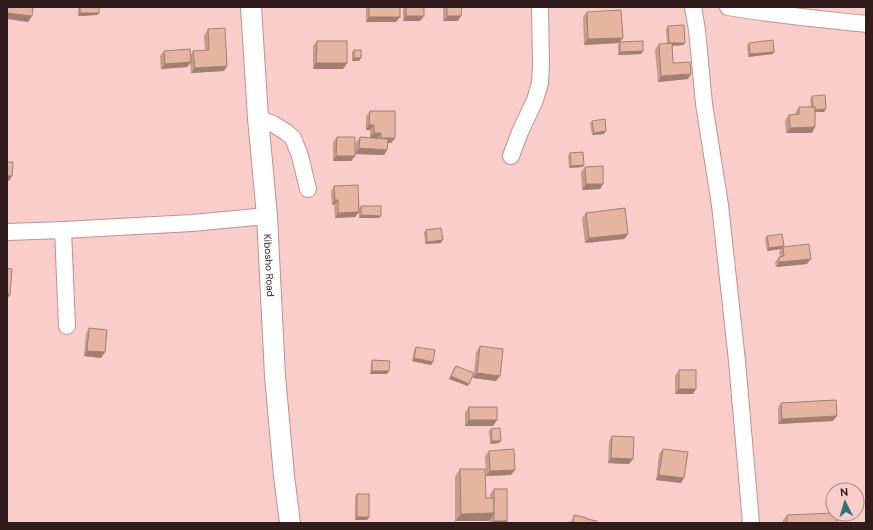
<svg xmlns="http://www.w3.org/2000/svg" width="873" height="530" viewBox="0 0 873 530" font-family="'DM Sans',sans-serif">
<rect width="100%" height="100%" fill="#f9cdca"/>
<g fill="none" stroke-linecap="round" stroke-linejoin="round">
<defs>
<g id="minor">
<polyline points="693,7 697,30 704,104 720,205 737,361 751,523"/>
<path d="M728 7C774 15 820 19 866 24"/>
<polyline points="258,118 273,124 286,132 293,138 300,156 308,189"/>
<polyline points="511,156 520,132 535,100 540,83 541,66 540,7"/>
<polyline points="63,230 67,326"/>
<polyline points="7,232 63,230 192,223 267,216"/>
</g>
<g id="tertiary">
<path id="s1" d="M251 7 258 118 267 216 275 376 284 476 290 523"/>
</g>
</defs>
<use href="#minor" stroke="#c3908d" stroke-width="18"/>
<use href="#tertiary" stroke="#c3908d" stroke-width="22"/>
<use href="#minor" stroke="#fff" stroke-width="16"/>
<use href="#tertiary" stroke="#fff" stroke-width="20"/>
</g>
<g fill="#c69c8b">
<polygon points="78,7 99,7 97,15 78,16"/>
<polygon points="366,7 400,7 396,22 366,22"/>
<polygon points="403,7 424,7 420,21 403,21"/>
<polygon points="443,7 462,7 458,21 443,21"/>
<polygon points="587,12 619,43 584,45 583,17"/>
<polygon points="668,26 685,43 683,45 672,46 673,63 691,74 688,79 658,82 655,50 659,44 667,44 666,29"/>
<polygon points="208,29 224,71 191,73 190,63 187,67 161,69 160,56 164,51 191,55 193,51 205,50 204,35"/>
<polygon points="317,41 347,63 343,69 313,69 313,46"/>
<polygon points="620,42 643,51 641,54 618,55 618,45"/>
<polygon points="749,43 774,52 773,54 748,57 747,45"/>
<polygon points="354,50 361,58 359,61 352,61 352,52"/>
<polygon points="812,96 824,112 815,112 812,133 786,133 785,120 789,115 795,115 795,113 799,107 811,107 810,99"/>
<polygon points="370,111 395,138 391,143 388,143 387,150 384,155 355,154 356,143 360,137 370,138 370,130 366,130 366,116"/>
<polygon points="592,121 604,134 592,135 590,123"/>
<polygon points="337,137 355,156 351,161 333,161 333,142"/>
<polygon points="570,153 584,165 582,167 569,168 568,156"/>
<polygon points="585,167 603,184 600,189 582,190 581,172"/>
<polygon points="334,186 359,209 361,206 379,218 359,218 359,212 355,217 335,218 334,205 332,205 331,191"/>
<polygon points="586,213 628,234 624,239 585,243 582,218"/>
<polygon points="426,230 441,243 425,244 424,232"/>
<polygon points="767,236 784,247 807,264 776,267 775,262 779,257 780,256 779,252 781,249 767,251 765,239"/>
<polygon points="89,328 101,358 84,356 86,333"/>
<polygon points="480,346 496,381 473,378 474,373 468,386 449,379 454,368 456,366 474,373 476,352"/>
<polygon points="416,347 433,362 431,365 412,361 414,350"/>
<polygon points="372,360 387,374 370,374 371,363"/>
<polygon points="679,370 693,394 675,394 675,376"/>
<polygon points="781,403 833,421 778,424 778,408"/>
<polygon points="469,407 493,426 465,426 465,412"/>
<polygon points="491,429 499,443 490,444 489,431"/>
<polygon points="612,436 629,464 608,463 609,441"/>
<polygon points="663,449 684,478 681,483 656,480 659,454"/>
<polygon points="489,451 511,475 486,476 485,456"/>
<polygon points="460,469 486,498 490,498 490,494 494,489 506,523 490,523 490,519 489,521 455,521 455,477"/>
<polygon points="357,494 369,517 367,520 355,520 355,497"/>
<polygon points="574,515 587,519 597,523 568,523 569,522 571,522"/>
<polygon points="787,515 837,523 781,523"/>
</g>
<g fill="#a17f71">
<polygon points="7,13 32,16 28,22 7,19"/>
<polygon points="80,13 99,13 97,15 78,16"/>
<polygon points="406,16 424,16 420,21 403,21"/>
<polygon points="447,16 461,16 458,21 443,21"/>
<polygon points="369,17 400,17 396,22 366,22"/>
<polygon points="623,38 619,43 584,45 588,39"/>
<polygon points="669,43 685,43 683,45 667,46"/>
<polygon points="643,51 641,54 618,55 620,52"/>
<polygon points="774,52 773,54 748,57 750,54"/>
<polygon points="354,58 361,58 359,61 352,61"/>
<polygon points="191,62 187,67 161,69 165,64"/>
<polygon points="316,63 347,63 343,69 313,69"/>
<polygon points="227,66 224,71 191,73 195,68"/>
<polygon points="691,74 688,79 658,82 661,76"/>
<polygon points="826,109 824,112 811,112 813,110"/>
<polygon points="369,125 374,125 370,130 366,130"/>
<polygon points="815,127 812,133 786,133 790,128"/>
<polygon points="606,131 604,134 592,135 594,133"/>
<polygon points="374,133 381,133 377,139 370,138"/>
<polygon points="381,138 395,138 391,143 377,143"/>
<polygon points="359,148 387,150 384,155 355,154"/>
<polygon points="336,156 355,156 351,161 333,161"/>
<polygon points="584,165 582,167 569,168 571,166"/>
<polygon points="7,176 12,176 9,181 7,181"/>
<polygon points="586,184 603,184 600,189 582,190"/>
<polygon points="335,200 338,200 334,205 332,205"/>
<polygon points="359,212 355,217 335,218 338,213"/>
<polygon points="361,215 381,216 379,218 359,218"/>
<polygon points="628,234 624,239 585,243 589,238"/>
<polygon points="443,240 441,243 425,244 427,242"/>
<polygon points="784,246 781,249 767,251 769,248"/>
<polygon points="811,259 807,264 776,267 779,262"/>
<polygon points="7,294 10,295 7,299"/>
<polygon points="87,351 105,352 101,358 84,356"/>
<polygon points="414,358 433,362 431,365 412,361"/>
<polygon points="372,371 389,371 387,374 370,374"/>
<polygon points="477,373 500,376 496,381 473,378"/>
<polygon points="451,376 469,384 468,386 449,379"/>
<polygon points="679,389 696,389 693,394 675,394"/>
<polygon points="837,416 833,421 778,424 782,419"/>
<polygon points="469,420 497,420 493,426 465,426"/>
<polygon points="492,441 501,441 499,443 490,444"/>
<polygon points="611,458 633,459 629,464 608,463"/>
<polygon points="515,470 511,475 486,476 490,471"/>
<polygon points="659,475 684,478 681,483 656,480"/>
<polygon points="494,513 489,521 455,521 461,514"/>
<polygon points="357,517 369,517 367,520 355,520"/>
<polygon points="494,521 507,521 506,523 493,523"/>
</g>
<g fill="#e6b5a2" stroke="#a17f71">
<polygon points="7,7 33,7 32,16 7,13"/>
<rect x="80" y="7" width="19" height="6"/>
<rect x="369" y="7" width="31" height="10"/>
<rect x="406" y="7" width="18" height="9"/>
<polygon points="447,7 462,7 461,16 447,16"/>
<polygon points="621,10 623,38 588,39 587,12"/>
<polygon points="684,25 685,43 669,43 668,26"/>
<polygon points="225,28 227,66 195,68 193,51 209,50 208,29"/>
<polygon points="773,40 774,52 750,54 749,43"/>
<polygon points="317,41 347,41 347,63 316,63"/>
<polygon points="643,41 643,51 620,52 620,42"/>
<polygon points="672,43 673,63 690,62 691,74 661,76 659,44"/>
<polygon points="190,49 191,62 165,64 164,51"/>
<rect x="354" y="50" width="7" height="8"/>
<polygon points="825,95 826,109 815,110 815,107 813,107 812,96"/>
<polygon points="799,107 815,107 815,127 790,128 789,115 799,114"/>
<polygon points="370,111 395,111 395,138 381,138 381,133 374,133 374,125 369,125"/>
<polygon points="605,119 606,131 594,133 592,121"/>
<polygon points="337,137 355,137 355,156 336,156"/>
<polygon points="360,137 388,139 387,150 359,148"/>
<polygon points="583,152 584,165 571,166 570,153"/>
<polygon points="7,162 13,162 12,176 7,176"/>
<polygon points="603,166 603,184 586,184 585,167"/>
<polygon points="358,185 359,212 338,213 338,200 335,200 334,186"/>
<polygon points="361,206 381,206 381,216 361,215"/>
<polygon points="625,208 628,234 589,238 586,213"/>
<polygon points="441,228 443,240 427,242 426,230"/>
<polygon points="782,234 784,246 769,248 767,236"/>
<polygon points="809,244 811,259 779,262 779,257 784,256 783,247"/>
<polygon points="7,268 12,269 10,295 7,294"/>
<polygon points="89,328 107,330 105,352 87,351"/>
<polygon points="480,346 503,349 500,376 477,373"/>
<polygon points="416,347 435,350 433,362 414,358"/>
<polygon points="372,360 390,361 389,371 372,371"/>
<polygon points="456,366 474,373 469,384 451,376"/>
<rect x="679" y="370" width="17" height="19"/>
<polygon points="836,400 837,416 782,419 781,403"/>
<rect x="469" y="407" width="28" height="13"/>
<polygon points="500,428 501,441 492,441 491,429"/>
<polygon points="612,436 634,437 633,459 611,458"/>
<polygon points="514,449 515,470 490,471 489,451"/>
<polygon points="663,449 688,452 684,478 659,475"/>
<polygon points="460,469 485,469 486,498 494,498 494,513 461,514"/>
<rect x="494" y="489" width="13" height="32"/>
<rect x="357" y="494" width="12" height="23"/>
<polygon points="833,513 833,514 837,514 837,523 787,523 787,515"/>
<polygon points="574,515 587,518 587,519 597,521 597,523 569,523 569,522 573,522"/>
</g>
<g text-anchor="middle" stroke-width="3" stroke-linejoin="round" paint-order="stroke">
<g font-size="10" fill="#301c1c" stroke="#f9cdca">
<text dy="4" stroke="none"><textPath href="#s1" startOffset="259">Kibosho Road</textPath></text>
</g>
</g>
<rect width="873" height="530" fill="none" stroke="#301c1c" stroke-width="16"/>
<g transform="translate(845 502) rotate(355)"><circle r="19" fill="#f9cdca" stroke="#a98684"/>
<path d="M0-3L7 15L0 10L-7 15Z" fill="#2b747a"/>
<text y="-6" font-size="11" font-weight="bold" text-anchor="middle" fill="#301c1c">N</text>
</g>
</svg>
